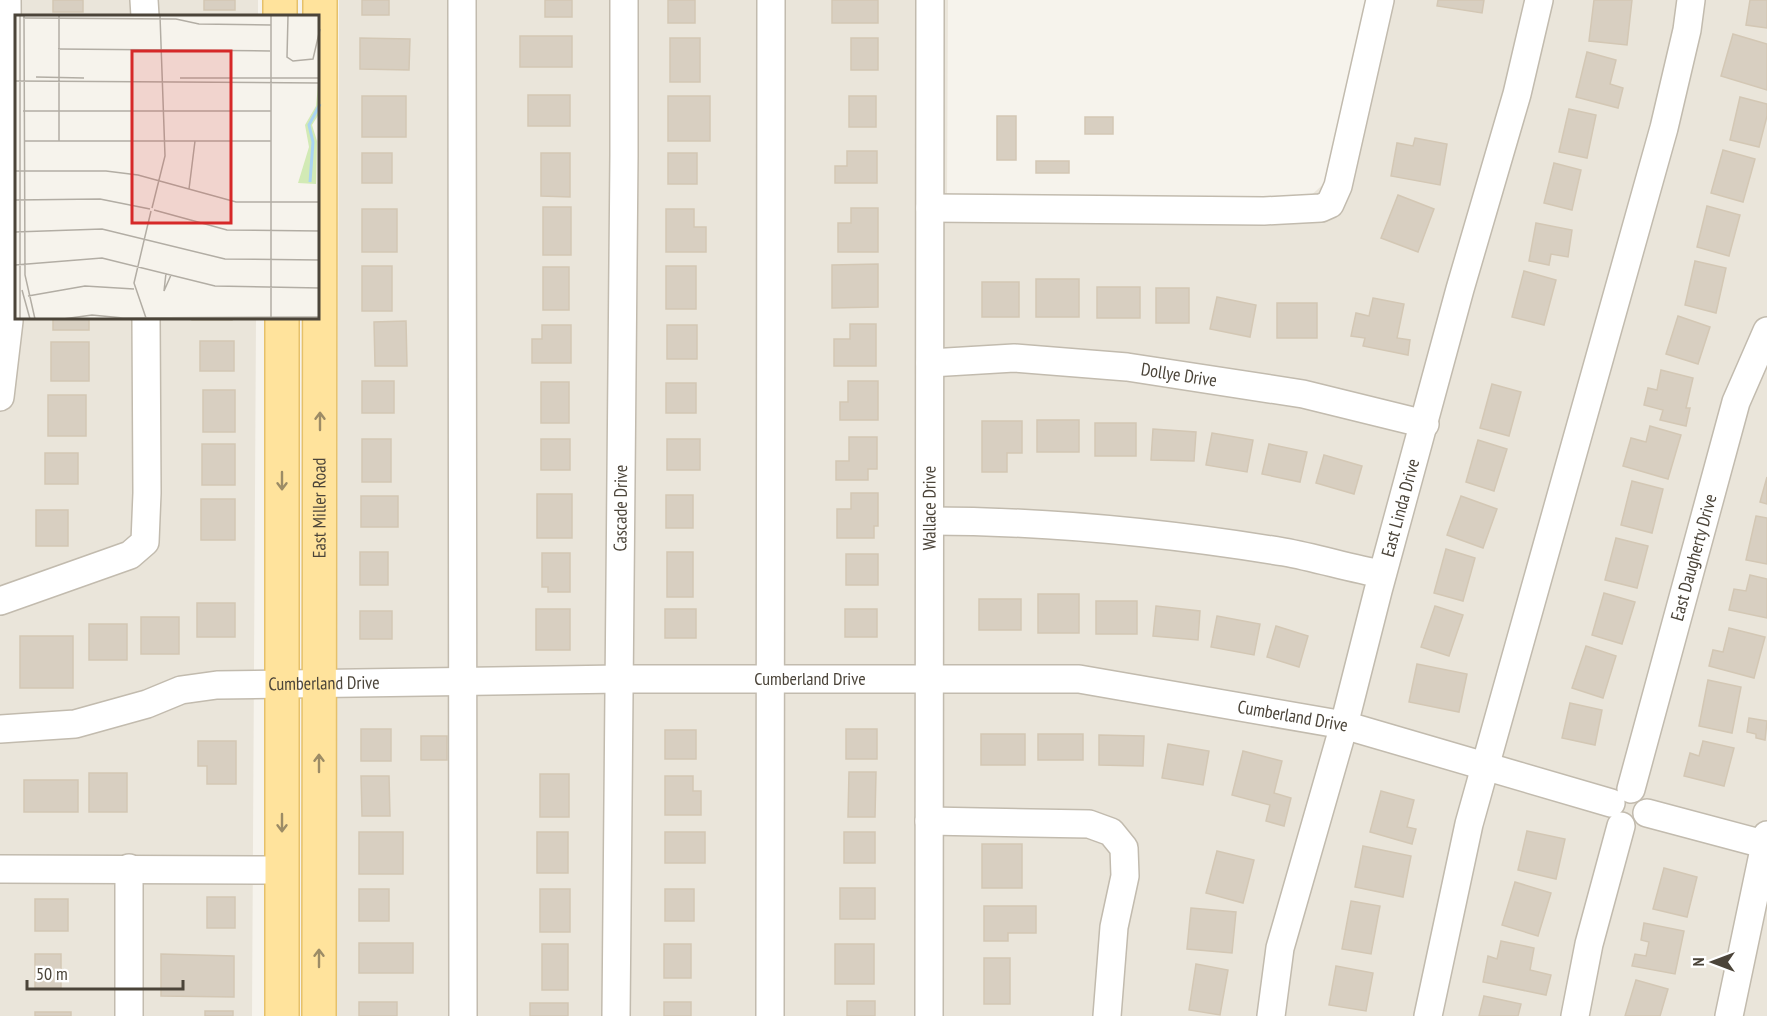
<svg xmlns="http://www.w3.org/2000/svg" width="1767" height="1016" viewBox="0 0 1767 1016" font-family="'PT Sans Narrow',sans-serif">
<rect width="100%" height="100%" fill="#f6f3ec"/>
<g fill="#eae5da">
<polygon points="0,0 258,0 258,16 16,16 16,318 256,318 252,1016 0,1016"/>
<polygon points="339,0 948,0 947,198 1307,199 1328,180 1369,0 1767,0 1767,1016 336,1016"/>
</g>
<g fill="#d8cfc1" stroke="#d3c7b4" stroke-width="1.5">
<rect x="53" y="0" width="30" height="12"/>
<rect x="204" y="0" width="31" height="10"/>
<rect x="362" y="0" width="27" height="15"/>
<rect x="545" y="0" width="27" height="17"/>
<rect x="668" y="0" width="27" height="23"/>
<rect x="832" y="0" width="46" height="23"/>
<polygon points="1438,0 1484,0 1482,13 1437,6"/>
<polygon points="1594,0 1632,0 1627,45 1589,41"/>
<polygon points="1750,0 1767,0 1767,28 1746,25"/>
<polygon points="1733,34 1767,44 1767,90 1721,76"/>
<rect x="520" y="36" width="52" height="31"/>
<polygon points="360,38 410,39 409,70 360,69"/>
<rect x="670" y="38" width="30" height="44"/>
<rect x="851" y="38" width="27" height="32"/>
<polygon points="1587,52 1616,60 1610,84 1623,88 1618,108 1576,97"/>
<rect x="528" y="95" width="42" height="31"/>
<rect x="362" y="96" width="44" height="41"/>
<rect x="668" y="96" width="42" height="45"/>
<rect x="849" y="96" width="27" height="31"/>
<polygon points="1740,97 1767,104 1767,116 1759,147 1730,140"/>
<polygon points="1569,109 1596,115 1587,158 1559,152"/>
<rect x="997" y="116" width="19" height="44"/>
<rect x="1085" y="117" width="28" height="17"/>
<polygon points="1415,138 1447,144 1440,185 1391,176 1397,143 1413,146"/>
<polygon points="1723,150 1755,159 1743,202 1711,193"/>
<polygon points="847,151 877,151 877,183 835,183 835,166 847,166"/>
<rect x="362" y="153" width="30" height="30"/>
<polygon points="541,153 570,153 570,197 541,196"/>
<rect x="668" y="153" width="29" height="31"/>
<rect x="1036" y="161" width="33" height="12"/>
<polygon points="1554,163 1581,170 1572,210 1544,203"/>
<polygon points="1398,195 1434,209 1418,252 1381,238"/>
<polygon points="1707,206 1740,215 1729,256 1697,247"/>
<rect x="543" y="207" width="28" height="48"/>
<polygon points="851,208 878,208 878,252 838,252 838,223 851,223"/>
<rect x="362" y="209" width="35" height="43"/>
<polygon points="666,209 694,209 694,227 706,227 706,252 666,252"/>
<polygon points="1536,223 1572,230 1568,257 1551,254 1549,265 1529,261"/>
<polygon points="1695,261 1726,268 1716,313 1685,305"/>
<polygon points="878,264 878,307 832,308 832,265"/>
<rect x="362" y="266" width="30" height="45"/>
<rect x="666" y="266" width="30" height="43"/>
<rect x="543" y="267" width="26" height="43"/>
<polygon points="1524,271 1556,280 1544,325 1512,317"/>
<rect x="1036" y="279" width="43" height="38"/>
<rect x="982" y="282" width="37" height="35"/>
<rect x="1097" y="287" width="43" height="31"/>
<rect x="1156" y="288" width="33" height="35"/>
<polygon points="1217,297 1256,305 1250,337 1210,329"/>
<polygon points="1373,298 1404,304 1397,338 1410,340 1408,355 1363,346 1365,338 1351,336 1356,313 1369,316"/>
<rect x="1277" y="303" width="40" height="35"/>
<polygon points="1678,316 1710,327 1698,364 1666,354"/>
<rect x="53" y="318" width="36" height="12"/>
<rect x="192" y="318" width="40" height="2"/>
<polygon points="406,321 407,366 375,366 374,322"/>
<polygon points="850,324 876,324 876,366 834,366 834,339 850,339"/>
<polygon points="542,325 571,325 571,363 532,363 532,339 542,339"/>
<rect x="667" y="325" width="30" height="34"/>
<rect x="200" y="341" width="34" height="30"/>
<rect x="51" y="342" width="38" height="39"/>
<polygon points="1661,370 1693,378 1686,408 1690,408 1686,426 1660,420 1663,410 1644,405 1648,388 1657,390"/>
<rect x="362" y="381" width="32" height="32"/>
<polygon points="848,381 878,381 878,420 840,420 840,402 848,402"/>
<rect x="541" y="382" width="28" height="41"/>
<rect x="666" y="383" width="30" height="30"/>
<polygon points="1492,384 1521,392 1509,436 1480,428"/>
<rect x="203" y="390" width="32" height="42"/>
<rect x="48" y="395" width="38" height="41"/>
<rect x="1037" y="420" width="42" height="32"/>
<polygon points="982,421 1022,421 1022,453 1007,453 1007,472 982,472"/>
<rect x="1095" y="423" width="41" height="33"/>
<polygon points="1650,426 1681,435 1668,479 1623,466 1631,438 1646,442"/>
<polygon points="1153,429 1196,432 1194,461 1151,460"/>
<polygon points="1212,433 1253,440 1247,472 1206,465"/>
<polygon points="849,437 877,437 877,469 868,469 868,480 836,480 836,461 849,461"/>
<rect x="362" y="439" width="29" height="43"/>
<rect x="541" y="439" width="29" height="31"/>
<rect x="667" y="439" width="33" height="31"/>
<polygon points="1478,440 1507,449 1494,491 1466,482"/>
<rect x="202" y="444" width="33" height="41"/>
<polygon points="1269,444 1307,452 1300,482 1262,474"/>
<rect x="45" y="453" width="33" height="31"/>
<polygon points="1324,455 1362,466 1354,494 1316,483"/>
<polygon points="1767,477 1767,504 1760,502"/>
<polygon points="1632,481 1663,489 1652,533 1621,525"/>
<polygon points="851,493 878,493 878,526 874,526 874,538 837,538 837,509 851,509"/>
<rect x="537" y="494" width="35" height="44"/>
<rect x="666" y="495" width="27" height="33"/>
<rect x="361" y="496" width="37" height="31"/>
<polygon points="1461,496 1497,509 1483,548 1447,535"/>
<rect x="201" y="499" width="34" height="41"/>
<rect x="36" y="510" width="32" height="36"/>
<polygon points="1756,516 1767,518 1767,564 1746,560"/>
<polygon points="1616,538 1648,546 1637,588 1605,580"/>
<polygon points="1446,549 1475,558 1463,601 1434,593"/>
<rect x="360" y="552" width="28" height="33"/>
<rect x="667" y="552" width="26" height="45"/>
<polygon points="542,553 570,553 570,592 548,592 548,587 542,587"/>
<rect x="846" y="554" width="32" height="31"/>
<polygon points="1750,575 1767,579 1767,618 1729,610 1734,589 1746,591"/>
<polygon points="1604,593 1635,602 1622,644 1592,635"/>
<rect x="1038" y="594" width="41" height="39"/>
<rect x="979" y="599" width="42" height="31"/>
<rect x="1096" y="601" width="41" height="33"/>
<rect x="197" y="603" width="38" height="34"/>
<polygon points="1156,606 1200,611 1198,640 1153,636"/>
<polygon points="1435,606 1463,615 1449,656 1421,647"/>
<rect x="536" y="609" width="34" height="41"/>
<rect x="665" y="609" width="31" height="29"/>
<rect x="845" y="609" width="32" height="28"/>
<rect x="360" y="611" width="32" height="28"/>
<polygon points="1217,616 1260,624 1254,655 1211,647"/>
<rect x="141" y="617" width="38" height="37"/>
<rect x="89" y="624" width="38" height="36"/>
<polygon points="1276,626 1308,636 1299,667 1267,657"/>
<polygon points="1729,628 1765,637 1754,678 1709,666 1713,650 1723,652"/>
<rect x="20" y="636" width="53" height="52"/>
<polygon points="1586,646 1616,656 1603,698 1572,688"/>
<polygon points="1417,664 1467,674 1459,712 1409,702"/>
<polygon points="1708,680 1741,687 1732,733 1699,726"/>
<polygon points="1570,703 1602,710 1595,745 1562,738"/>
<polygon points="1749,718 1767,721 1765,740 1756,738 1756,734 1747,732"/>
<rect x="361" y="729" width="30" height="32"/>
<rect x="846" y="729" width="31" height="30"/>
<rect x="665" y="730" width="31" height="29"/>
<rect x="981" y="734" width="44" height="31"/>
<rect x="1038" y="734" width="45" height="26"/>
<polygon points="1099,735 1144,736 1143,766 1099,765"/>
<rect x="421" y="736" width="26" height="24"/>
<polygon points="198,741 236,741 236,784 207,784 207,766 198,766"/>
<polygon points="1703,741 1734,748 1724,786 1684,776 1690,753 1699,756"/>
<polygon points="1168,744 1209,751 1203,785 1162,778"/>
<polygon points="1243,751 1282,761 1274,793 1291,798 1284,826 1266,821 1270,805 1232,795"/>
<polygon points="849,772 876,772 875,817 848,817"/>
<rect x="89" y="773" width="38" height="39"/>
<rect x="540" y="774" width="29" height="43"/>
<polygon points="361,776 389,776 390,816 362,816"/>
<polygon points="665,776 693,776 693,791 701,791 701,815 665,815"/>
<rect x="24" y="780" width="54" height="32"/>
<polygon points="1381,791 1414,800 1407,827 1416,829 1412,844 1370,832"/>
<polygon points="1527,831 1565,839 1556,879 1518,870"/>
<rect x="359" y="832" width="44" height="42"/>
<rect x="537" y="832" width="31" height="41"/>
<rect x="665" y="832" width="40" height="31"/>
<rect x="844" y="832" width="31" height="31"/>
<rect x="982" y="844" width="40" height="44"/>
<polygon points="1363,846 1411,856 1403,897 1355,887"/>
<polygon points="1217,851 1254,860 1243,903 1206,893"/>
<polygon points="1664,868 1697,877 1687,917 1653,909"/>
<polygon points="1515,882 1551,893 1538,936 1502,925"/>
<rect x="840" y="888" width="35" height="31"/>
<rect x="359" y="889" width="30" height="32"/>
<rect x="540" y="889" width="30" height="43"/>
<rect x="665" y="889" width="29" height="32"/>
<rect x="207" y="897" width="28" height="31"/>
<rect x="35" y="899" width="33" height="32"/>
<polygon points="1351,901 1380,906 1371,954 1342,949"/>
<polygon points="984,906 1036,906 1036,933 1008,933 1008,941 984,941"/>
<polygon points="1191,908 1236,912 1232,953 1187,949"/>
<polygon points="1644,923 1684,931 1675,974 1632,966 1635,954 1646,956 1649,942 1641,940"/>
<polygon points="1501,941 1534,948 1530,970 1551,975 1546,995 1483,982 1488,956 1497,959"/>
<rect x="359" y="943" width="54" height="30"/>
<rect x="542" y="944" width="26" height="46"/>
<rect x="664" y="944" width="27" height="34"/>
<rect x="835" y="944" width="39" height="40"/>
<rect x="35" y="954" width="26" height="34"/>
<polygon points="161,954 234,956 234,997 161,996"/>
<rect x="984" y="958" width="26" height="46"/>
<polygon points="1196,964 1228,970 1220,1015 1189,1010"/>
<polygon points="1336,966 1373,973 1366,1011 1329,1005"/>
<polygon points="1636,980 1668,989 1660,1016 1625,1016"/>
<polygon points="1484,996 1521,1004 1518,1016 1479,1016"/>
<rect x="847" y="1001" width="28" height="15"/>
<rect x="359" y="1002" width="38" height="14"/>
<rect x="664" y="1002" width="27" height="14"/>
<rect x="530" y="1003" width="38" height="13"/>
<rect x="205" y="1011" width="28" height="5"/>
<rect x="35" y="1012" width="36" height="4"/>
</g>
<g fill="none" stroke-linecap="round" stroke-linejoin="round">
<defs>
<g id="minor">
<polyline points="144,0 145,16"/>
<polyline points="462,0 463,1016"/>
<polyline points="930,208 1264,211 1321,208 1330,204 1338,186 1380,0"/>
<path id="s1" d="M930 363 1014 358 1127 367 1303 394 1425 424"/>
<polyline points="0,397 9,321 7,0"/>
<path d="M930 521C1049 521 1167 533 1284 552 1317 558 1349 568 1382 574"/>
<polyline points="0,601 130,555 145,542 147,493 146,318"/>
<path id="s2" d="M0 729 75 724 147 704 181 690 217 685 619 679H1079L1344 725 1611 803"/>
<path id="s3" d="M1631 789 1736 402 1767 331"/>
<polyline points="1647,813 1767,845"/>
<polyline points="929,821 1089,824 1111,832 1124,848 1125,876 1114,927 1107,1016"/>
<polyline points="129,868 129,1016"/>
<polyline points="0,869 282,870"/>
<path id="s4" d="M616 1016 624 155V0"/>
<polyline points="770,1016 771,0"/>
<path id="s5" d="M929 1016 930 0"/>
<path id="s6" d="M1271 1016 1280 948 1344 725 1378 591 1460 289 1517 94 1539 0"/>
<polyline points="1428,1016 1469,824 1664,128 1687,30 1691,0"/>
<polyline points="1575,1016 1589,944 1621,826"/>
<polyline points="1729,1016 1767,835"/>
</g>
<g id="major">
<polyline points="280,0 280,16"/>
<polyline points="282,318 282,1016"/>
<path id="s7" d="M319 1016 320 0"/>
</g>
</defs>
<use href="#minor" stroke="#c2bbae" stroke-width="30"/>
<use href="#major" stroke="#e6c16a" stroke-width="36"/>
<use href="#minor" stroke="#fff" stroke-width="27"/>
<use href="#major" stroke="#ffe39c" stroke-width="33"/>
</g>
<defs><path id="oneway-shaft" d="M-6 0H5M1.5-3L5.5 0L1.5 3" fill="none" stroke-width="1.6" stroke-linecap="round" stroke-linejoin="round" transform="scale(1.5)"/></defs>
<g stroke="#9c8c66">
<use href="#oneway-shaft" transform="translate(320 421) rotate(-90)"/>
<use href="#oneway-shaft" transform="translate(282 481) rotate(90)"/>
<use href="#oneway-shaft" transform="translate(319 763) rotate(-90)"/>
<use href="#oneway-shaft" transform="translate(282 823) rotate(90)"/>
<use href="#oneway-shaft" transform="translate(319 958) rotate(-90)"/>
</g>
<g text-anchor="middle" stroke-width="5" stroke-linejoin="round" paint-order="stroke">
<g font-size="18" fill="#4b4439" stroke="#fff">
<text dy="6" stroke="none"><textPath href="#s1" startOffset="250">Dollye Drive</textPath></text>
<text dy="6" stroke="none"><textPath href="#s6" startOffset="525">East Linda Drive</textPath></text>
<text dy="6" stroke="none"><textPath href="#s7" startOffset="508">East Miller Road</textPath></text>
<text dy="6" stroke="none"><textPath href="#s4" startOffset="508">Cascade Drive</textPath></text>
<text dy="6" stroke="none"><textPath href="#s5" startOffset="508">Wallace Drive</textPath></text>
<text dy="6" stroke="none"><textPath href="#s3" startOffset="240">East Daugherty Drive</textPath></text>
<text dy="6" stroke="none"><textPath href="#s2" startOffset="816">Cumberland Drive</textPath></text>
<text dy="6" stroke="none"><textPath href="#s2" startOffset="330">Cumberland Drive</textPath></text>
<text dy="6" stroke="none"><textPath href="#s2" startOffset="1302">Cumberland Drive</textPath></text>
</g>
</g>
<g transform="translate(15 15)">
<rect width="304" height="304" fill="#f6f3ec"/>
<path d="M303 70 304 99 297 110 302 126 301 169 283 168 294 132 290 110 301 91Z" fill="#d2eab5"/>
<path fill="none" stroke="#a9d4f2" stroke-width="3" d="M295 167 298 127 294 110 305 89"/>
<path fill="none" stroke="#b2ada4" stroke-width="1.5" d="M5 1V304M9 1 10 260 20 304M44 1V126M256 1V304M273 1 272 42 278 46 298 44 305 14M8 3 161 4 184 9 256 10M43 34 255 36M21 62 69 63M165 63H305M0 66 305 68M8 96H256M9 126H256M0 156H91L123 160 221 187H305M174 174 180 126M0 185 85 184 135 194M137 193 150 141 145 1M139 195 212 215 305 216M0 217 87 214 210 244 305 245M0 250 87 243 200 271 305 273M151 258 149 276 156 260M7 275 15 304M13 281 70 271 119 274M131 303 119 268 136 196M48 304 77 300 108 303 305 302"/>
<path fill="#d62828" fill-opacity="0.15" stroke="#d62828" stroke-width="3" d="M117 36H216V208H117Z"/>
<rect width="304" height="304" fill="none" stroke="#4b4439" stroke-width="3"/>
</g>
<g transform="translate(1713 962) rotate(270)" stroke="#ffffff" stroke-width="4.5" paint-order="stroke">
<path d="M0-4.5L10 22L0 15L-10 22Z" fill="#4b4439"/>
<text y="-9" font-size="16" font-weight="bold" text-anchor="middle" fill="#4b4439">N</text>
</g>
<path d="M27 980v9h156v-9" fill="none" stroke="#4b4439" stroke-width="3"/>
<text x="36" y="980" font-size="18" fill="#4b4439" stroke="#ffffff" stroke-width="4.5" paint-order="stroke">50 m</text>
</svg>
